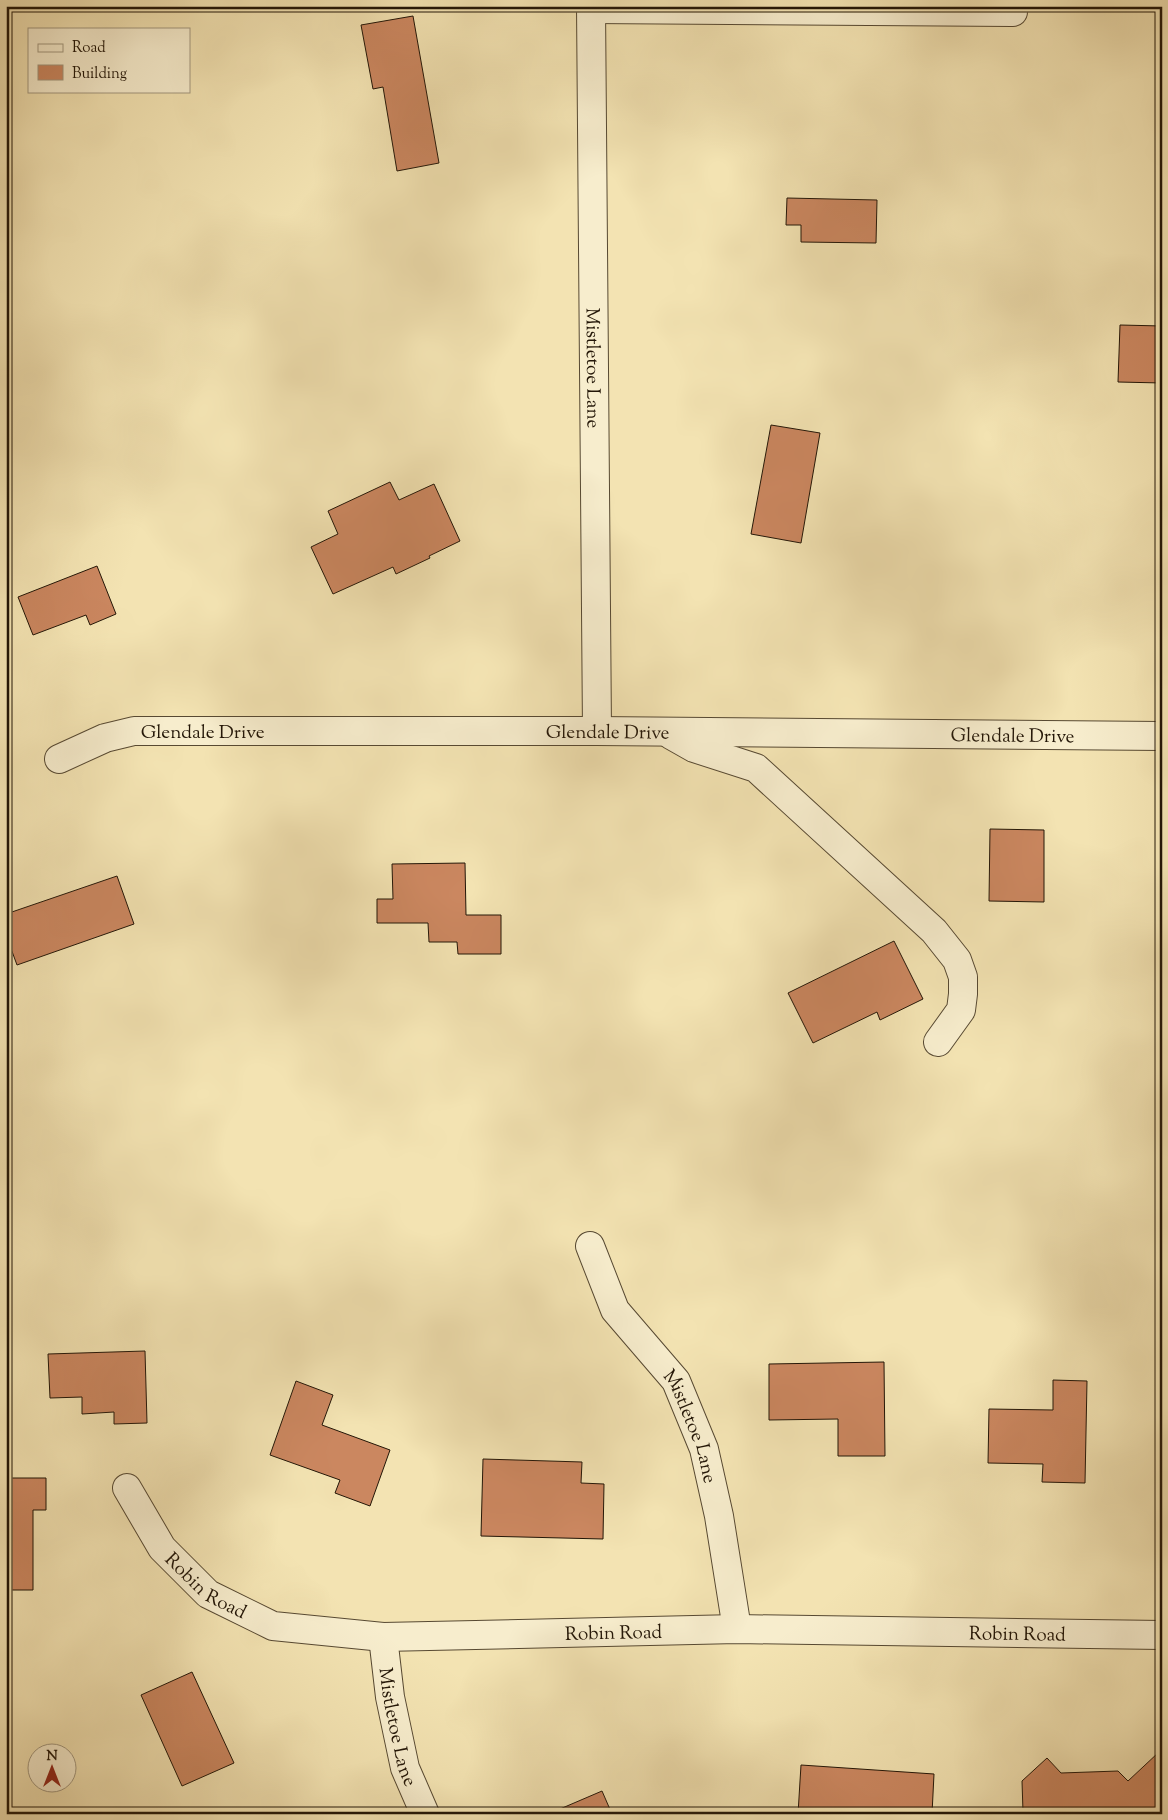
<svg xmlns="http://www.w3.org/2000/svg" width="1168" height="1820" viewBox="0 0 1168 1820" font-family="'Sorts Mill Goudy',serif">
<rect width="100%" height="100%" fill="#f3e3b2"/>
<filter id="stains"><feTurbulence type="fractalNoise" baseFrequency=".004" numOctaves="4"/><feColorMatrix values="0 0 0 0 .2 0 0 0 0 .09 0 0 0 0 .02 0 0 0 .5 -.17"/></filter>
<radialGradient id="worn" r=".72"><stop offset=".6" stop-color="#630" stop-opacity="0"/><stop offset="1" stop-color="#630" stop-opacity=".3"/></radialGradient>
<g fill="#cb8760" stroke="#231607">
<polygon points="413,16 439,163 397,171 383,87 373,89 361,25"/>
<polygon points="787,198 877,200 876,243 801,242 801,225 786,225"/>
<polygon points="1120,325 1162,326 1162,383 1118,382"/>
<polygon points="771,425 820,433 801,543 751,534"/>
<polygon points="390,482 399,500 434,484 460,541 429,556 430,558 396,574 393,567 333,594 311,547 338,534 328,511"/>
<polygon points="97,566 116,614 90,625 86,615 33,635 18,597"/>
<polygon points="990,829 1044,830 1044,902 989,901"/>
<polygon points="465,863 466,915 501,915 501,954 458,954 457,942 429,942 428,923 377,923 377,899 393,899 392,864"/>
<polygon points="117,876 134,924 17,965 6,935 6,914"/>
<polygon points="894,941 923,999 880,1020 877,1012 813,1043 788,993"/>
<polygon points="145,1351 147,1423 114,1424 114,1412 82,1414 82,1397 50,1398 48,1354"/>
<polygon points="884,1362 885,1456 838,1456 838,1419 769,1420 769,1364"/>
<polygon points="1053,1380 1087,1381 1085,1483 1042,1482 1043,1464 988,1463 989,1409 1053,1410"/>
<polygon points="296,1381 333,1395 322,1425 390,1450 370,1506 335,1493 340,1480 270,1455"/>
<polygon points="483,1459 582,1462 581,1483 604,1484 603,1539 481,1536"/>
<polygon points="6,1478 46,1478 46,1510 33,1510 33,1590 6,1590"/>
<polygon points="192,1672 234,1763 182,1786 141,1695"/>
<polygon points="1159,1752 1162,1755 1162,1814 1044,1814 1042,1811 1023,1812 1022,1781 1047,1758 1061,1773 1118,1771 1128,1781"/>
<polygon points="801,1765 934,1774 932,1814 798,1814"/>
<polygon points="602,1791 612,1814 554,1814 553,1812"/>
</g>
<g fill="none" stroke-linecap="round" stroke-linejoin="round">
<defs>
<g id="minor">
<path id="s1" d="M591 6 597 731"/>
<polyline points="591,9 1013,12"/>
<polyline points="671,735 694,748 756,768 934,931 957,960 963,977 963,994 961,1010 938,1042"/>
<path id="s2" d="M59 759 105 738 134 731H597L1162 736"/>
<path id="s3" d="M590 1246 615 1310 676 1381 704 1449 719 1516 737 1629"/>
<path id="s4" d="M127 1488 162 1548 208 1594 273 1626 383 1637 737 1629 1162 1635"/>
<path id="s5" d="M383 1637 390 1697 405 1768 425 1814"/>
</g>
</defs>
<use href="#minor" stroke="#574932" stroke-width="30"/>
<use href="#minor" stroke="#f7edcd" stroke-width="28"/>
</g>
<g text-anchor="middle" stroke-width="4" stroke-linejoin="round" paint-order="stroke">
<g font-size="19" fill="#231607" stroke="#f7edcd">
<text dy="7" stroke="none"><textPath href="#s1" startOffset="362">Mistletoe Lane</textPath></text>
<text dy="7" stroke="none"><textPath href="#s2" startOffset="149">Glendale Drive</textPath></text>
<text dy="7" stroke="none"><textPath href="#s2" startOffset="554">Glendale Drive</textPath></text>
<text dy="7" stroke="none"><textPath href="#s2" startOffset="959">Glendale Drive</textPath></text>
<text dy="7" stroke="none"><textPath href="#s3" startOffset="210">Mistletoe Lane</textPath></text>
<text dy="7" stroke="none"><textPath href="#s4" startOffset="128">Robin Road</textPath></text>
<text dy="7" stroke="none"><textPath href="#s4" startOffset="548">Robin Road</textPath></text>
<text dy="7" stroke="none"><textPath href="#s4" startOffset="952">Robin Road</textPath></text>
<text dy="7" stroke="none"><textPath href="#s5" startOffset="91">Mistletoe Lane</textPath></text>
</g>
</g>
<rect width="1168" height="1820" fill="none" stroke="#f3e3b2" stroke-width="25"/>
<rect x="8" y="8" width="1153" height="1805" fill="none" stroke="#231607" stroke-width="2.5"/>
<rect x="12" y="12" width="1143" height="1795" fill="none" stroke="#231607"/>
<rect x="28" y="28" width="162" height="65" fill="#f7edcd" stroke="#a2977e"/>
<rect x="38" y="44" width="25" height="8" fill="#f7edcd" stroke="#a2977e"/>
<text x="72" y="52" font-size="15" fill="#231607">Road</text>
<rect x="38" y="65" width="25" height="15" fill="#cb8760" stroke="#a2977e"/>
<text x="72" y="78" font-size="15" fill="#231607">Building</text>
<g transform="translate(52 1768)"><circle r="24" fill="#f7edcd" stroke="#a2977e"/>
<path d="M0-4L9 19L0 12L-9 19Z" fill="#8f2418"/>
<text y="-8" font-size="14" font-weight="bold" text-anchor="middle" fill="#231607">N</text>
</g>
<rect width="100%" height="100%" filter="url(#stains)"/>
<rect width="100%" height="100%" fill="url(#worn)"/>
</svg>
